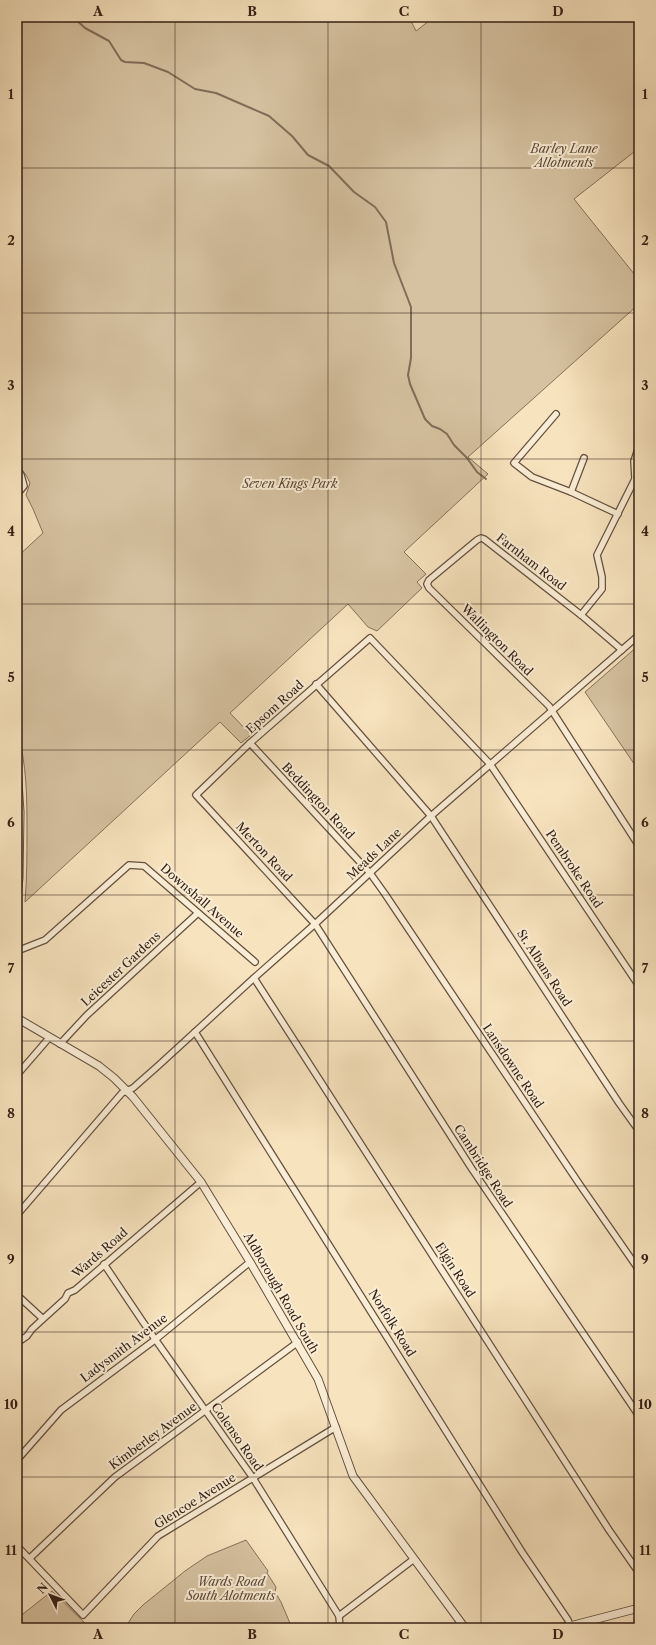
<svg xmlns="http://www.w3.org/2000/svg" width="656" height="1645" viewBox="0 0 656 1645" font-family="'Libre Caslon Text',serif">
<rect width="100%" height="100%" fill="#f7e3be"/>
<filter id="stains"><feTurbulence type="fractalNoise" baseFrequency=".005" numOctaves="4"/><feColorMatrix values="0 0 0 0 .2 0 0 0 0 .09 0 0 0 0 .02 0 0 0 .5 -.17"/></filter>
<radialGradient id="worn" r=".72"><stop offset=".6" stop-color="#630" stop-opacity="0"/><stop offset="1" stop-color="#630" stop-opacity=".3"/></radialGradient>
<g fill="#d6c2a1" stroke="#85715b">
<path d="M17 17H409L416 31 434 17H635L639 22V148L574 199 639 280V300L638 302 639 304 468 457 488 474 404 552 426 574 417 582 422 588 377 631 368 627 348 604 230 713 251 735 241 743 220 722 25 902C27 879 27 855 27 832 27 798 27 764 17 731V557L43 533 33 509 26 495 30 483 26 475 17 464Z"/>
<polygon points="639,645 639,771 585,692"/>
<polygon points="246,1540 268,1571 267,1573 276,1587 275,1592 281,1602 292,1628 125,1628 134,1614 143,1605 185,1571 207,1556"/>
<polygon points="52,1591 90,1628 17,1628 17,1612 20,1615 23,1614"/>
</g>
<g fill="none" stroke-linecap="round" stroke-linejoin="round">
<polyline stroke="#816d58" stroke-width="2" points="73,17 85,28 109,41 121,60 125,62 144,63 168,72 195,89 216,93 269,116 292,136 308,155 329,166 354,192 375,207 386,222 394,263 411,307 411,358 408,375 410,384 425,419 432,426 440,429 447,434 454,445 467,458 477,472 486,479"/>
<defs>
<g id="minor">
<polyline points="556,414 514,463 532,477 571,492 618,514"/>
<polyline points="17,468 21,475 24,486 17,494"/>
<polyline points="635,478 634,461 639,446"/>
<polyline points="571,492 584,458"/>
<polyline points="581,615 602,589 602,577 597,555 639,471"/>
<polyline points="622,650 581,615 484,539 481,538 477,540 429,580 427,584 429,588 549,706 639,846"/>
<polyline points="316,684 431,816 619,1103 639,1131"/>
<polyline points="250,743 370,873 385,894 580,1185 639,1270"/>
<polyline points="17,951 45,940 129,865 144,866 255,962"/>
<polyline points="254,978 609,1530 639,1573"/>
<polyline points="639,986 490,764 370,638 250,743 196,795 315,924 472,1169 639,1416"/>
<polyline points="195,1032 522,1552 568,1620 570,1626"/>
<polyline points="60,1044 87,1015 198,913"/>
<polyline points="17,1075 49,1038"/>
<polyline points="17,1215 122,1093 133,1088 159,1065 254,978 315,924 431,816 639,635"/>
<polyline points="104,1264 143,1322 253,1478 339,1616 340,1628"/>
<polyline points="17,1295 42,1318"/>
<polyline points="17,1343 27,1336 32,1329 65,1299 68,1293 75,1290 201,1182"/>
<polyline points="17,1460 61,1410 156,1339 250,1262"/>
<polyline points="17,1546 83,1615 158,1536 336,1427"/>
<polyline points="30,1558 115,1477 298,1342"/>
<polyline points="339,1616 414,1559"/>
</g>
<g id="tertiary">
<polyline points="17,767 20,812 19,878 17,894"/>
<polyline points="17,1018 99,1066 114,1078 133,1097 201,1182 250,1262 318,1379 353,1476 465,1628"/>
<polyline points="556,1628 570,1626 639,1608"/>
</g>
</defs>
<use href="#minor" stroke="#65513f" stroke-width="8"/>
<use href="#tertiary" stroke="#65513f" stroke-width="9"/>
<use href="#minor" stroke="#faedd5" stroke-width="5.5"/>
<use href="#tertiary" stroke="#faedd5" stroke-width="7"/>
</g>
<path fill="none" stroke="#342015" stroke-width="1" stroke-opacity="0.55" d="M175 17V1628M328 17V1628M481 17V1628M17 168H639M17 313H639M17 459H639M17 604H639M17 750H639M17 895H639M17 1041H639M17 1186H639M17 1332H639M17 1477H639"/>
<g text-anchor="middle" stroke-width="4" stroke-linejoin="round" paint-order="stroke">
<g font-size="12" font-style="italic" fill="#5c4838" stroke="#faedd5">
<text x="564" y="153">Barley Lane<tspan x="564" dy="14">Allotments</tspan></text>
<text x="290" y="488">Seven Kings Park</text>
<text x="231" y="1586">Wards Road<tspan x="231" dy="14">South Alotments</tspan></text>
</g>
<g font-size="12" fill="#342015" stroke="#faedd5">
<text transform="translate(531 562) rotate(38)" y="4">Farnham Road</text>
<text transform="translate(497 640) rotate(45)" y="4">Wallington Road</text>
<text transform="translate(275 707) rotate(-42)" y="4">Epsom Road</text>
<text transform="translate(318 801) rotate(47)" y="4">Beddington Road</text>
<text transform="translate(264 852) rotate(47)" y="4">Merton Road</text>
<text transform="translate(374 854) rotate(-43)" y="4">Meads Lane</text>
<text transform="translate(574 869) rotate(56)" y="4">Pembroke Road</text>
<text transform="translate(202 901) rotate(41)" y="4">Downshall Avenue</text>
<text transform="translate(544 968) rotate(57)" y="4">St. Albans Road</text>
<text transform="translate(121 969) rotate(-43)" y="4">Leicester Gardens</text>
<text transform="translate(513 1066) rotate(56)" y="4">Lansdowne Road</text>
<text transform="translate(483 1166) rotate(57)" y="4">Cambridge Road</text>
<text transform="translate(100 1253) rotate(-41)" y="4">Wards Road</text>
<text transform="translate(455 1270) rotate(57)" y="4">Elgin Road</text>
<text transform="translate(281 1293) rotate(60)" y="4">Aldborough Road South</text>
<text transform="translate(392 1323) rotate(58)" y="4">Norfolk Road</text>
<text transform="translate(124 1348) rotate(-37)" y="4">Ladysmith Avenue</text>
<text transform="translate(153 1436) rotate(-36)" y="4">Kimberley Avenue</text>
<text transform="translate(237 1437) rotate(55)" y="4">Colenso Road</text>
<text transform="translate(195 1501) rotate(-32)" y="4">Glencoe Avenue</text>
</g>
</g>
<rect width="656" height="1645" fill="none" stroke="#f7e3be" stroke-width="44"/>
<g transform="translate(50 1595) rotate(312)" stroke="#faedd5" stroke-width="3" paint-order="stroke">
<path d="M0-3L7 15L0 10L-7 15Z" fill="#342015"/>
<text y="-6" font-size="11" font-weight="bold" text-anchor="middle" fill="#342015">N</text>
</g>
<rect x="22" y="22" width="612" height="1601" fill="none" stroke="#342015" stroke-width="1.5"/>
<g font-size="13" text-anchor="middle" font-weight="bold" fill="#342015">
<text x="98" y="16">A</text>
<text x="252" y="16">B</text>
<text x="404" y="16">C</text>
<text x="558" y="16">D</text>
<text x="11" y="99">1</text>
<text x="645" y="99">1</text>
<text x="11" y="245">2</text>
<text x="645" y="245">2</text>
<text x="11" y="390">3</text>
<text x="645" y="390">3</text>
<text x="11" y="536">4</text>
<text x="645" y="536">4</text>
<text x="11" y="682">5</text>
<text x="645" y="682">5</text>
<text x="11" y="827">6</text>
<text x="645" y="827">6</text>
<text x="11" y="973">7</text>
<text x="645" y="973">7</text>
<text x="11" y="1118">8</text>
<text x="645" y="1118">8</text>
<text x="11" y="1264">9</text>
<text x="645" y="1264">9</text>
<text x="11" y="1409">10</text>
<text x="645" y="1409">10</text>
<text x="11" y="1555">11</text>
<text x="645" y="1555">11</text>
<text x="98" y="1639">A</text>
<text x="252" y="1639">B</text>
<text x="404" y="1639">C</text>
<text x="558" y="1639">D</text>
</g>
<rect width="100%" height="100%" filter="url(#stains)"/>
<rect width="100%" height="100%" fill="url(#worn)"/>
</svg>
